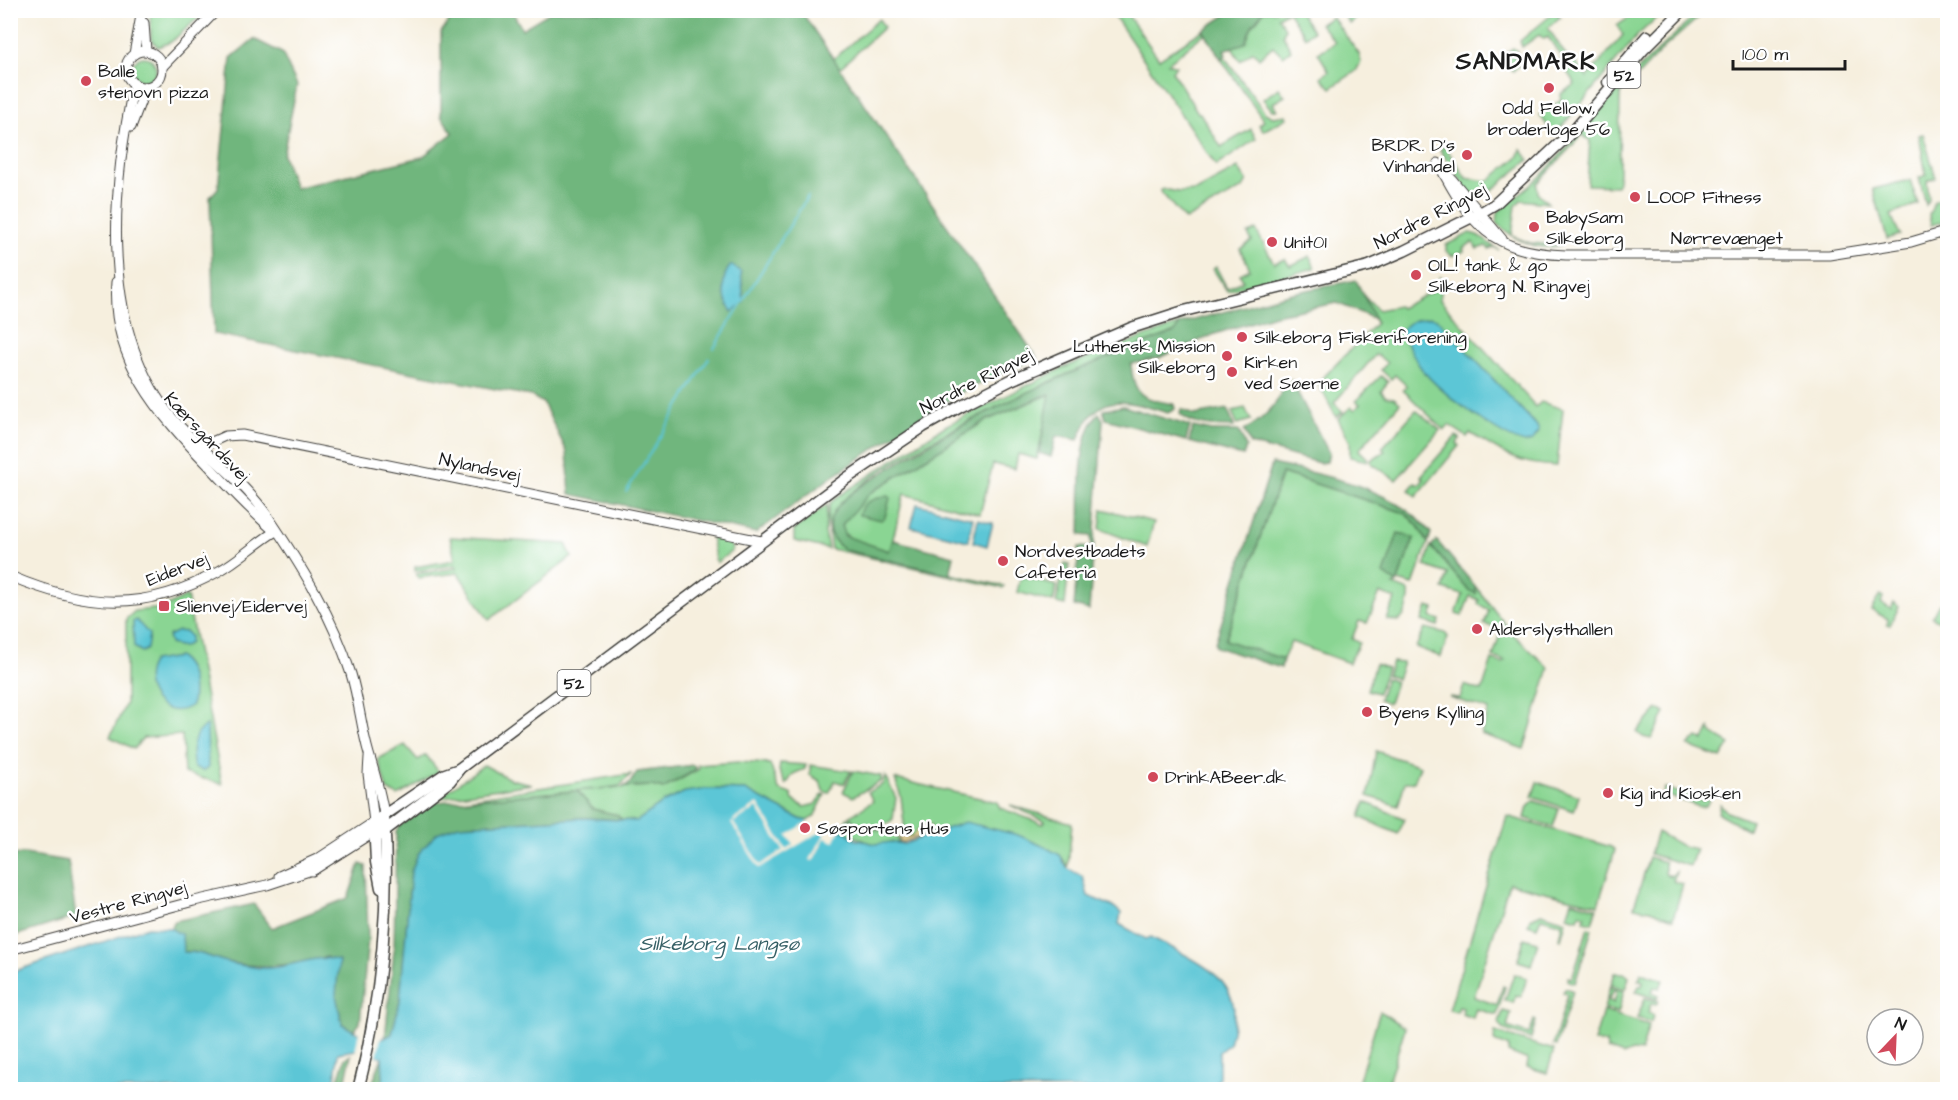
<svg xmlns="http://www.w3.org/2000/svg" width="1958" height="1100" viewBox="0 0 1958 1100" font-family="'Architects Daughter',sans-serif">
<rect width="100%" height="100%" fill="#fff"/>
<filter id="ink" filterUnits="userSpaceOnUse"><feTurbulence type="fractalNoise" baseFrequency=".0167" numOctaves="2"/><feDisplacementMap in="SourceGraphic" scale="12" xChannelSelector="R" yChannelSelector="G"/><feConvolveMatrix kernelMatrix="1 2 1 2 8 2 1 2 1" color-interpolation-filters="sRGB"/></filter>
<filter id="wash" filterUnits="userSpaceOnUse"><feTurbulence type="fractalNoise" baseFrequency=".008" numOctaves="4" result="noise"/><feDisplacementMap in="SourceGraphic" scale="24" xChannelSelector="R" yChannelSelector="G"/><feGaussianBlur stdDeviation="1.35" result="paint"/><feColorMatrix in="noise" values="0 0 0 0 0 0 0 0 0 0 0 0 0 0 0 0 0 1.4 0 .05"/><feComposite in="paint" operator="in"/></filter>
<g filter="url(#wash)">
<rect width="100%" height="100%" fill="#f6efde"/>
<g fill="#8ad593" stroke="#537858" stroke-width="1.5">
<polygon points="150,11 206,11 171,42 158,47 151,39"/>
<polygon points="1111,11 1125,11 1159,59 1203,30 1204,34 1168,63 1176,66 1172,71 1198,113 1200,113 1221,147 1251,129 1256,139 1216,166"/>
<polygon points="1264,11 1299,11 1313,31 1305,37 1288,11 1278,17 1285,28 1283,35 1291,50 1283,56 1273,46 1259,58 1253,51 1240,61 1231,46 1245,43 1252,26"/>
<polygon points="1341,11 1363,11 1363,12 1350,24"/>
<polygon points="1556,11 1560,17 1548,28 1571,63 1574,61 1587,77 1623,35 1617,26 1638,11 1664,11 1638,35 1554,136 1540,115 1561,100 1561,94 1575,84 1560,61 1563,59 1548,37 1544,39 1539,35 1522,47 1520,41"/>
<path d="M1700 11H1706L1665 47 1620 94 1619 173 1617 186 1587 185 1590 140 1582 135 1537 184 1538 193 1548 203 1521 200 1516 206 1512 236 1530 243 1562 245C1537 252 1514 240 1497 223L1498 212 1541 176 1633 74Z"/>
<polygon points="1332,17 1359,54 1361,62 1356,71 1331,88 1321,77 1329,71 1318,53 1335,42 1320,24"/>
<polygon points="879,19 884,27 840,68 833,59"/>
<polygon points="1513,48 1517,51 1513,54 1519,65 1513,71 1500,58"/>
<polygon points="1224,56 1265,113 1273,117 1286,115 1287,118 1263,131 1259,125 1264,121 1221,59"/>
<circle cx="144" cy="69" r="12"/>
<polygon points="1279,88 1285,96 1273,103 1277,110 1272,110 1263,99"/>
<polygon points="1923,134 1936,178 1927,181 1929,200 1926,205 1919,178 1926,175 1919,135"/>
<polygon points="1444,145 1466,178 1488,181 1519,156 1521,149 1529,160 1486,195 1470,194 1440,150"/>
<polygon points="1238,168 1247,181 1243,188 1185,220 1160,191 1163,189 1179,192 1196,191"/>
<polygon points="1910,180 1918,204 1891,215 1900,235 1887,239 1873,189"/>
<polygon points="1942,199 1947,221 1931,225 1929,215 1935,201"/>
<polygon points="1256,230 1274,263 1285,259 1290,266 1310,256 1315,268 1227,291 1213,269 1216,267 1227,288 1243,281 1240,274 1250,269 1240,249 1252,241 1248,234"/>
<polygon points="1470,233 1477,235 1499,250 1494,247 1489,249 1486,246 1477,249 1473,242 1463,248 1464,251 1452,256 1446,251 1446,245"/>
<path d="M1440 277 1443 278 1440 300 1536 407 1541 402 1563 409 1557 466C1514 464 1505 454 1470 433L1467 437 1449 425 1444 430 1403 390 1407 386 1395 375 1391 379 1381 370 1387 363 1376 354 1334 403 1343 412 1336 417 1318 383 1376 323 1363 294 1378 310 1398 306 1400 308 1435 290Z"/>
<polygon points="1180,324 1175,332 1110,356 1116,347"/>
<path d="M1113 347 1107 358C1054 377 853 470 832 516 824 531 834 542 845 550L1004 586 1003 588 831 549 827 521 830 503 843 493 945 426 1063 368Z"/>
<polygon points="1381,376 1388,382 1381,391 1386,397 1394,398 1400,403 1359,450 1368,459 1367,461 1350,457 1350,441 1338,419 1351,407 1355,410 1360,404 1356,401"/>
<polygon points="1051,394 1037,459 1018,454 1015,469 993,464 980,514 904,494 890,551 855,541 841,531 844,519 870,493 985,421"/>
<polygon points="1245,408 1251,420 1237,424 1232,411"/>
<polygon points="1416,410 1440,430 1396,480 1371,463 1371,460 1385,451 1382,448"/>
<polygon points="1456,436 1460,438 1457,443 1459,446 1416,497 1409,490 1415,483 1419,485 1424,479 1421,476"/>
<path d="M1282 473 1405 513 1418 526 1428 543 1413 585 1398 581 1414 539 1398 533 1385 574 1397 583 1393 585 1409 591C1410 600 1407 617 1398 621L1387 620 1395 599 1380 593 1367 623 1359 621 1352 639 1359 643 1349 663 1291 642 1283 659 1225 641Z"/>
<polygon points="827,505 825,532 828,549 794,541 794,530"/>
<polygon points="1102,509 1154,522 1147,547 1100,529"/>
<polygon points="450,537 566,544 572,557 489,620 458,573 418,578 416,574 457,568 456,565 415,571 415,567 455,560"/>
<polygon points="711,537 725,540 731,544 732,551 716,563"/>
<polygon points="1431,546 1468,590 1476,593 1475,586 1513,634 1549,668 1524,749 1481,734 1489,710 1449,697 1460,698 1464,685 1482,691 1492,660 1503,663 1505,661 1493,657 1501,630 1484,624 1489,610 1478,604 1479,600 1470,596 1462,616 1456,614 1463,595 1443,589 1448,574 1425,566"/>
<polygon points="1065,563 1069,564 1065,605 1056,603"/>
<polygon points="1021,576 1057,586 1053,602 1017,592"/>
<polygon points="1880,595 1883,597 1881,603 1891,609 1894,603 1899,607 1890,625 1887,625 1888,619 1871,610"/>
<polygon points="187,596 222,784 184,773 182,735 143,738 134,749 110,737 126,703 126,619 135,611 163,608"/>
<polygon points="1939,604 1947,607 1947,625 1932,617"/>
<polygon points="1427,607 1434,609 1431,617 1440,620 1438,626 1422,621"/>
<polygon points="1425,628 1445,633 1448,637 1441,657 1416,647"/>
<polygon points="1392,662 1403,663 1397,679 1387,675"/>
<polygon points="1375,664 1387,668 1378,693 1367,690"/>
<polygon points="1386,678 1396,682 1389,703 1379,700"/>
<polygon points="1658,709 1665,713 1651,739 1643,737 1637,732"/>
<polygon points="1710,728 1711,733 1730,744 1721,758 1688,746 1697,737 1704,740"/>
<polygon points="405,745 418,760 426,755 439,772 398,796 387,790 378,759"/>
<polygon points="1376,751 1420,766 1414,782 1405,782 1398,806 1368,796"/>
<polygon points="738,762 770,764 779,790 791,794 793,800 804,807 816,804 823,794 825,795 814,817 807,821 800,819 745,790 707,789 664,802 637,821 622,820 617,815 593,809 577,791 596,789 454,801 631,774 620,786 597,789 652,786 663,789 699,769 698,765"/>
<polygon points="780,763 806,765 805,769 793,774 786,785 779,771"/>
<polygon points="484,765 510,779 532,784 438,798"/>
<polygon points="810,765 851,771 844,784 835,781 829,793 823,791 820,781 810,775"/>
<polygon points="853,771 881,776 881,781 853,797 843,792"/>
<path d="M885 776 896 798 893 819C879 833 862 828 849 817L873 801 868 792 883 784Z"/>
<polygon points="895,779 997,802 1000,808 1043,824 1045,821 1010,805 1072,823 1068,867 1060,855 939,829 928,834 931,825 923,825 912,837 905,833 901,797"/>
<polygon points="1537,782 1579,796 1574,811 1532,797"/>
<polygon points="1665,788 1703,801 1705,797 1709,800 1706,806 1700,807 1663,794"/>
<polygon points="1534,801 1559,809 1553,827 1525,818 1528,807"/>
<polygon points="1365,802 1405,819 1398,834 1360,817"/>
<polygon points="1720,804 1727,812 1751,821 1748,830 1718,813"/>
<polygon points="1507,816 1611,847 1615,850 1598,905 1509,883 1474,997 1497,1005 1503,986 1505,987 1497,1015 1476,1009 1473,1018 1462,1014 1463,1008 1459,1007 1457,1012 1449,1010"/>
<path d="M847 818 862 828 893 831 900 843C892 842 884 846 876 844 862 842 852 832 839 831Z"/>
<polygon points="1657,832 1682,846 1696,849 1690,866 1650,854"/>
<polygon points="1649,857 1665,862 1665,873 1671,876 1676,872 1673,881 1683,884 1673,919 1650,910 1634,907"/>
<polygon points="1572,901 1597,908 1592,923 1584,921 1585,915 1580,914 1578,919 1567,916"/>
<polygon points="1541,913 1566,921 1561,939 1559,938 1562,924 1541,918 1537,927 1528,924 1531,918"/>
<polygon points="1588,928 1592,929 1575,983 1568,981 1568,977 1572,978"/>
<polygon points="1524,938 1538,942 1531,965 1518,961"/>
<polygon points="1615,973 1624,973 1629,977 1625,989 1611,985"/>
<polygon points="1641,973 1663,980 1660,988 1654,987 1652,992 1658,995 1657,999 1636,992 1639,986 1642,986 1643,981 1639,980"/>
<polygon points="1514,974 1527,978 1521,997 1516,995 1513,1003 1505,1000"/>
<polygon points="1610,987 1624,991 1618,1013 1604,1008 1607,999 1614,1003 1617,992 1613,991 1611,998 1607,996"/>
<polygon points="1566,988 1573,991 1556,1046 1553,1045 1568,994 1563,992"/>
<polygon points="1645,998 1658,1001 1656,1005 1651,1004 1648,1012 1653,1016 1651,1022 1637,1018"/>
<polygon points="1380,1011 1405,1028 1386,1089 1356,1089"/>
<polygon points="1503,1011 1511,1013 1507,1027 1529,1034 1534,1020 1536,1021 1531,1039 1502,1029 1499,1022"/>
<polygon points="1603,1011 1649,1025 1641,1052 1632,1051 1623,1055 1607,1049 1606,1043 1594,1042"/>
<polygon points="1495,1032 1554,1050 1547,1073 1527,1067 1528,1060 1508,1052 1509,1047 1494,1041"/>
</g>
<g fill="#6fb67d" stroke="#46694c" stroke-width="1.5">
<polygon points="457,11 512,11 522,29 552,11 801,11 1037,358 960,393 837,473 756,533 570,494 567,452 543,403 531,396 214,334 210,197 218,188 231,58 254,39 282,53 297,85 283,155 295,188 422,157 453,133 441,116 441,32"/>
<polygon points="1232,11 1264,11 1252,26 1245,43 1224,50 1226,55 1221,59 1203,30"/>
<path d="M1356 280 1375 319 1337 303 1275 315 1215 334 1159 358 1131 364C1134 398 1143 398 1174 404L1175 409 1168 413C1125 401 1098 388 1078 440L1056 436 1051 457 1039 453 1050 394 1041 397 985 421 870 493 841 526 845 536 889 551 893 540 954 556 950 574 845 550C834 542 824 531 832 516 841 496 869 482 887 470 977 412 1074 368 1175 332L1180 324 1292 293Z"/>
<path d="M1291 380 1329 453 1327 462 1319 463 1250 444 1244 430C1255 425 1267 414 1275 404 1281 395 1281 388 1291 380Z"/>
<polygon points="1123,406 1190,426 1186,441 1106,419 1103,410"/>
<path d="M1181 409 1194 415 1228 409 1234 427C1218 427 1192 427 1180 414Z"/>
<path d="M1099 413 1103 420 1089 610 1074 606 1079 547 1091 548V536L1080 535C1082 501 1075 438 1099 413Z"/>
<polygon points="1193,427 1212,431 1239,431 1246,447 1243,456 1189,442"/>
<path d="M1272 464C1327 476 1394 487 1431 533L1428 543 1418 526 1405 513 1282 473 1225 640 1283 659 1281 668 1216 647 1215 643Z"/>
<path d="M888 496 890 498 885 517 881 520 859 515C861 501 876 498 888 496Z"/>
<polygon points="1398,533 1414,538 1397,583 1384,574"/>
<polygon points="1437,541 1475,586 1476,594 1468,590 1431,546"/>
<polygon points="693,765 696,768 692,772 663,789 652,786 623,787 630,783 637,772"/>
<polygon points="577,791 593,809 617,815 622,820 584,818 459,825 411,872 400,1001 392,1035 385,1039 394,950 396,832 399,826 436,802"/>
<polygon points="25,854 68,861 76,917 11,937 11,855"/>
<path d="M360 864 366 866 368 939 360 1023 354 1031 342 1024 327 957C293 965 262 970 227 962 211 959 200 950 182 952L170 928 175 921 254 904 272 928 348 898Z"/>
<polygon points="351,1055 344,1089 335,1089 345,1058"/>
<polygon points="382,1057 384,1089 370,1090"/>
</g>
<polygon fill="#eeda9e" stroke="#857b5d" stroke-width="1.5" points="923,825 931,825 928,834 900,843 899,838 912,836"/>
<g fill="#5cc6d6" stroke="#3c7179" stroke-width="1.5">
<path d="M731 265 741 272 744 302 732 312C723 298 719 279 731 265Z"/>
<path d="M1431 317 1437 319 1537 426 1539 432 1532 441 1525 443C1499 437 1437 390 1421 368 1413 357 1408 343 1401 332 1406 321 1418 319 1431 317Z"/>
<polygon points="917,504 973,518 968,541 911,527"/>
<polygon points="978,519 993,523 987,546 973,542"/>
<polygon points="136,620 149,634 147,649 142,652 134,647 133,622"/>
<polygon points="178,631 186,632 190,636 190,643 183,647 170,644 168,636"/>
<path d="M178 657C194 667 194 688 192 705 163 725 135 686 153 661Z"/>
<path d="M207 724 208 768 203 771 194 767C190 751 192 734 207 724Z"/>
<path d="M707 789 745 790 800 819 847 832 855 839 876 844 891 842 904 844 965 822 1018 835 1045 847 1060 855 1067 868 1083 877 1088 896 1114 907 1121 913 1119 924 1146 939 1151 937C1183 955 1236 972 1234 1016 1234 1025 1231 1035 1229 1044L1219 1052V1078L1213 1088 1215 1089 384 1090 382 1057 356 1050 338 1053 334 1089 11 1090 10 976 15 971 148 927 170 928 182 935 183 952C198 951 209 957 223 961 236 965 252 967 265 968 290 969 316 952 339 961L336 995 342 1024C359 1034 374 1045 392 1034L400 1001 411 872 418 854 437 833 459 825 584 818 637 821 664 802 685 792Z"/>
</g>
<g fill="#f6efde">
<polygon points="758,804 786,849 793,844 787,835 812,819 841,828 834,842 825,838 813,861 810,860 826,831 824,830 759,868 731,823 733,822 760,865 783,850 757,808 734,822 733,820"/>
<polygon points="359,1032 381,1037 377,1057 355,1053"/>
</g>
<g fill="none" stroke-linecap="round" stroke-linejoin="round">
<g stroke="#5cc6d6" stroke-width="2">
<polyline points="714,348 808,196"/>
<polyline points="626,492 709,358"/>
</g>
</g>
</g>
<g filter="url(#ink)">
<g fill="none" stroke-linecap="round" stroke-linejoin="round">
<defs>
<g id="secondary">
<polyline points="144,23 146,51"/>
<circle cx="144" cy="69" r="18"/>
<polyline points="134,54 142,10"/>
<polyline points="162,67 217,10"/>
<path d="M134 84C111 190 99 332 174 420 204 453 244 481 269 518 302 567 333 617 351 674 359 700 361 727 369 754 375 774 381 794 384 815L375 830 367 836 312 871"/>
<polyline points="131,127 146,87"/>
<path d="M1438 163C1471 226 1491 252 1566 255H1829L1911 242 1948 231"/>
<polyline points="1449,176 1502,239"/>
<path d="M116 282C110 359 159 414 209 466 229 487 249 509 271 528"/>
<polyline points="194,450 225,436 242,435 761,541"/>
<path d="M10 576C85 608 146 613 219 571 239 560 256 543 276 531"/>
<polyline points="279,876 319,858 374,822 368,774 369,757"/>
<polyline points="10,950 194,901 267,885 315,869"/>
</g>
<g id="primary">
<polyline points="1608,82 1647,36"/>
<polyline points="375,838 450,781 460,768 847,478 923,427 962,405 1011,380 1131,328 1184,311 1369,266 1404,251 1480,213 1495,204 1576,128 1643,50 1683,10"/>
<polyline points="381,888 376,862 374,822 445,774 459,769"/>
<path d="M358 1090C381 1000 390 907 384 815"/>
</g>
</defs>
<use href="#secondary" stroke="#3d3c39" stroke-width="11"/>
<use href="#primary" stroke="#3d3c39" stroke-width="13"/>
<use href="#secondary" stroke="#fff" stroke-width="9"/>
<use href="#primary" stroke="#fff" stroke-width="10"/>
</g>
</g>
<g fill="#d1495b" stroke="#fff" stroke-width="2">
<circle cx="86" cy="81" r="6"/>
<circle cx="1549" cy="88" r="6"/>
<circle cx="1467" cy="155" r="6"/>
<circle cx="1635" cy="197" r="6"/>
<circle cx="1534" cy="227" r="6"/>
<circle cx="1272" cy="242" r="6"/>
<circle cx="1416" cy="275" r="6"/>
<circle cx="1242" cy="337" r="6"/>
<circle cx="1227" cy="356" r="6"/>
<circle cx="1232" cy="372" r="6"/>
<circle cx="1003" cy="561" r="6"/>
<rect x="158" y="600" width="12" height="12" rx="3"/>
<circle cx="1477" cy="629" r="6"/>
<circle cx="1367" cy="712" r="6"/>
<circle cx="1153" cy="777" r="6"/>
<circle cx="1608" cy="793" r="6"/>
<circle cx="805" cy="828" r="6"/>
</g>
<g text-anchor="middle" stroke-width="5" stroke-linejoin="round" paint-order="stroke">
<g fill="#fff" stroke="#606060" stroke-width="1.5">
<rect x="1607.5" y="62" width="33" height="26" rx="4.5"/>
<rect x="557.5" y="670" width="33" height="26" rx="4.5"/>
</g>
<g font-size="16" font-weight="bold" fill="#1c1c1c">
<text x="1624" y="81">52</text>
<text x="574" y="689">52</text>
</g>
<g font-size="18" fill="#1c1c1c" stroke="#fff" text-anchor="start">
<text x="98" y="77">Balle<tspan x="98" dy="21">stenovn pizza</tspan></text>
<text x="1549" y="114" text-anchor="middle">Odd Fellow,<tspan x="1549" dy="21">broderloge 56</tspan></text>
<text x="1455" y="151" text-anchor="end">BRDR. D's<tspan x="1455" dy="21">Vinhandel</tspan></text>
<text x="1647" y="203">LOOP Fitness</text>
<text x="1546" y="223">BabySam<tspan x="1546" dy="21">Silkeborg</tspan></text>
<text x="1284" y="248">Unit01</text>
<text x="1428" y="271">OIL! tank &amp; go<tspan x="1428" dy="21">Silkeborg N. Ringvej</tspan></text>
<text x="1254" y="343">Silkeborg Fiskeriforening</text>
<text x="1215" y="352" text-anchor="end">Luthersk Mission<tspan x="1215" dy="21">Silkeborg</tspan></text>
<text x="1244" y="368">Kirken<tspan x="1244" dy="21">ved Søerne</tspan></text>
<text x="1015" y="557">Nordvestbadets<tspan x="1015" dy="21">Cafeteria</tspan></text>
<text x="176" y="612">Slienvej/Eidervej</text>
<text x="1489" y="635">Alderslysthallen</text>
<text x="1379" y="718">Byens Kylling</text>
<text x="1165" y="783">DrinkABeer.dk</text>
<text x="1620" y="799">Kig ind Kiosken</text>
<text x="817" y="834">Søsportens Hus</text>
</g>
<g font-size="18" fill="#1c1c1c" stroke="#fff">
<text transform="translate(1430 216) rotate(-27)" y="6">Nordre Ringvej</text>
<text x="1727" y="244">Nørrevænget</text>
<text transform="translate(976 381) rotate(-27)" y="6">Nordre Ringvej</text>
<text transform="translate(207 437) rotate(47)" y="6">Kærsgårdsvej</text>
<text transform="translate(480 467) rotate(12)" y="6">Nylandsvej</text>
<text transform="translate(177 569) rotate(-21)" y="6">Eidervej</text>
<text transform="translate(128 902) rotate(-15)" y="6">Vestre Ringvej</text>
</g>
<g font-size="20" font-style="italic" fill="#366066" stroke="#fff">
<text x="719" y="950">Silkeborg Langsø</text>
</g>
<g font-size="24" font-weight="bold" letter-spacing="1.5" fill="#1c1c1c" stroke="#fff">
<text x="1526" y="69">SANDMARK</text>
</g>
</g>
<rect width="1958" height="1100" fill="none" stroke="#fff" stroke-width="36"/>
<g transform="translate(1895 1037) rotate(23)"><circle r="28" fill="#ffffff" stroke="#a4a4a4" stroke-width="1.5"/>
<path d="M0-4.5L10 22L0 15L-10 22Z" fill="#d1495b"/>
<text y="-9" font-size="16" font-weight="bold" text-anchor="middle" fill="#1c1c1c">N</text>
</g>
<path d="M1733 60v9h112v-9" fill="none" stroke="#1c1c1c" stroke-width="3"/>
<text x="1742" y="60" font-size="18" fill="#1c1c1c" stroke="#ffffff" stroke-width="4.5" paint-order="stroke">100 m</text>
</svg>
